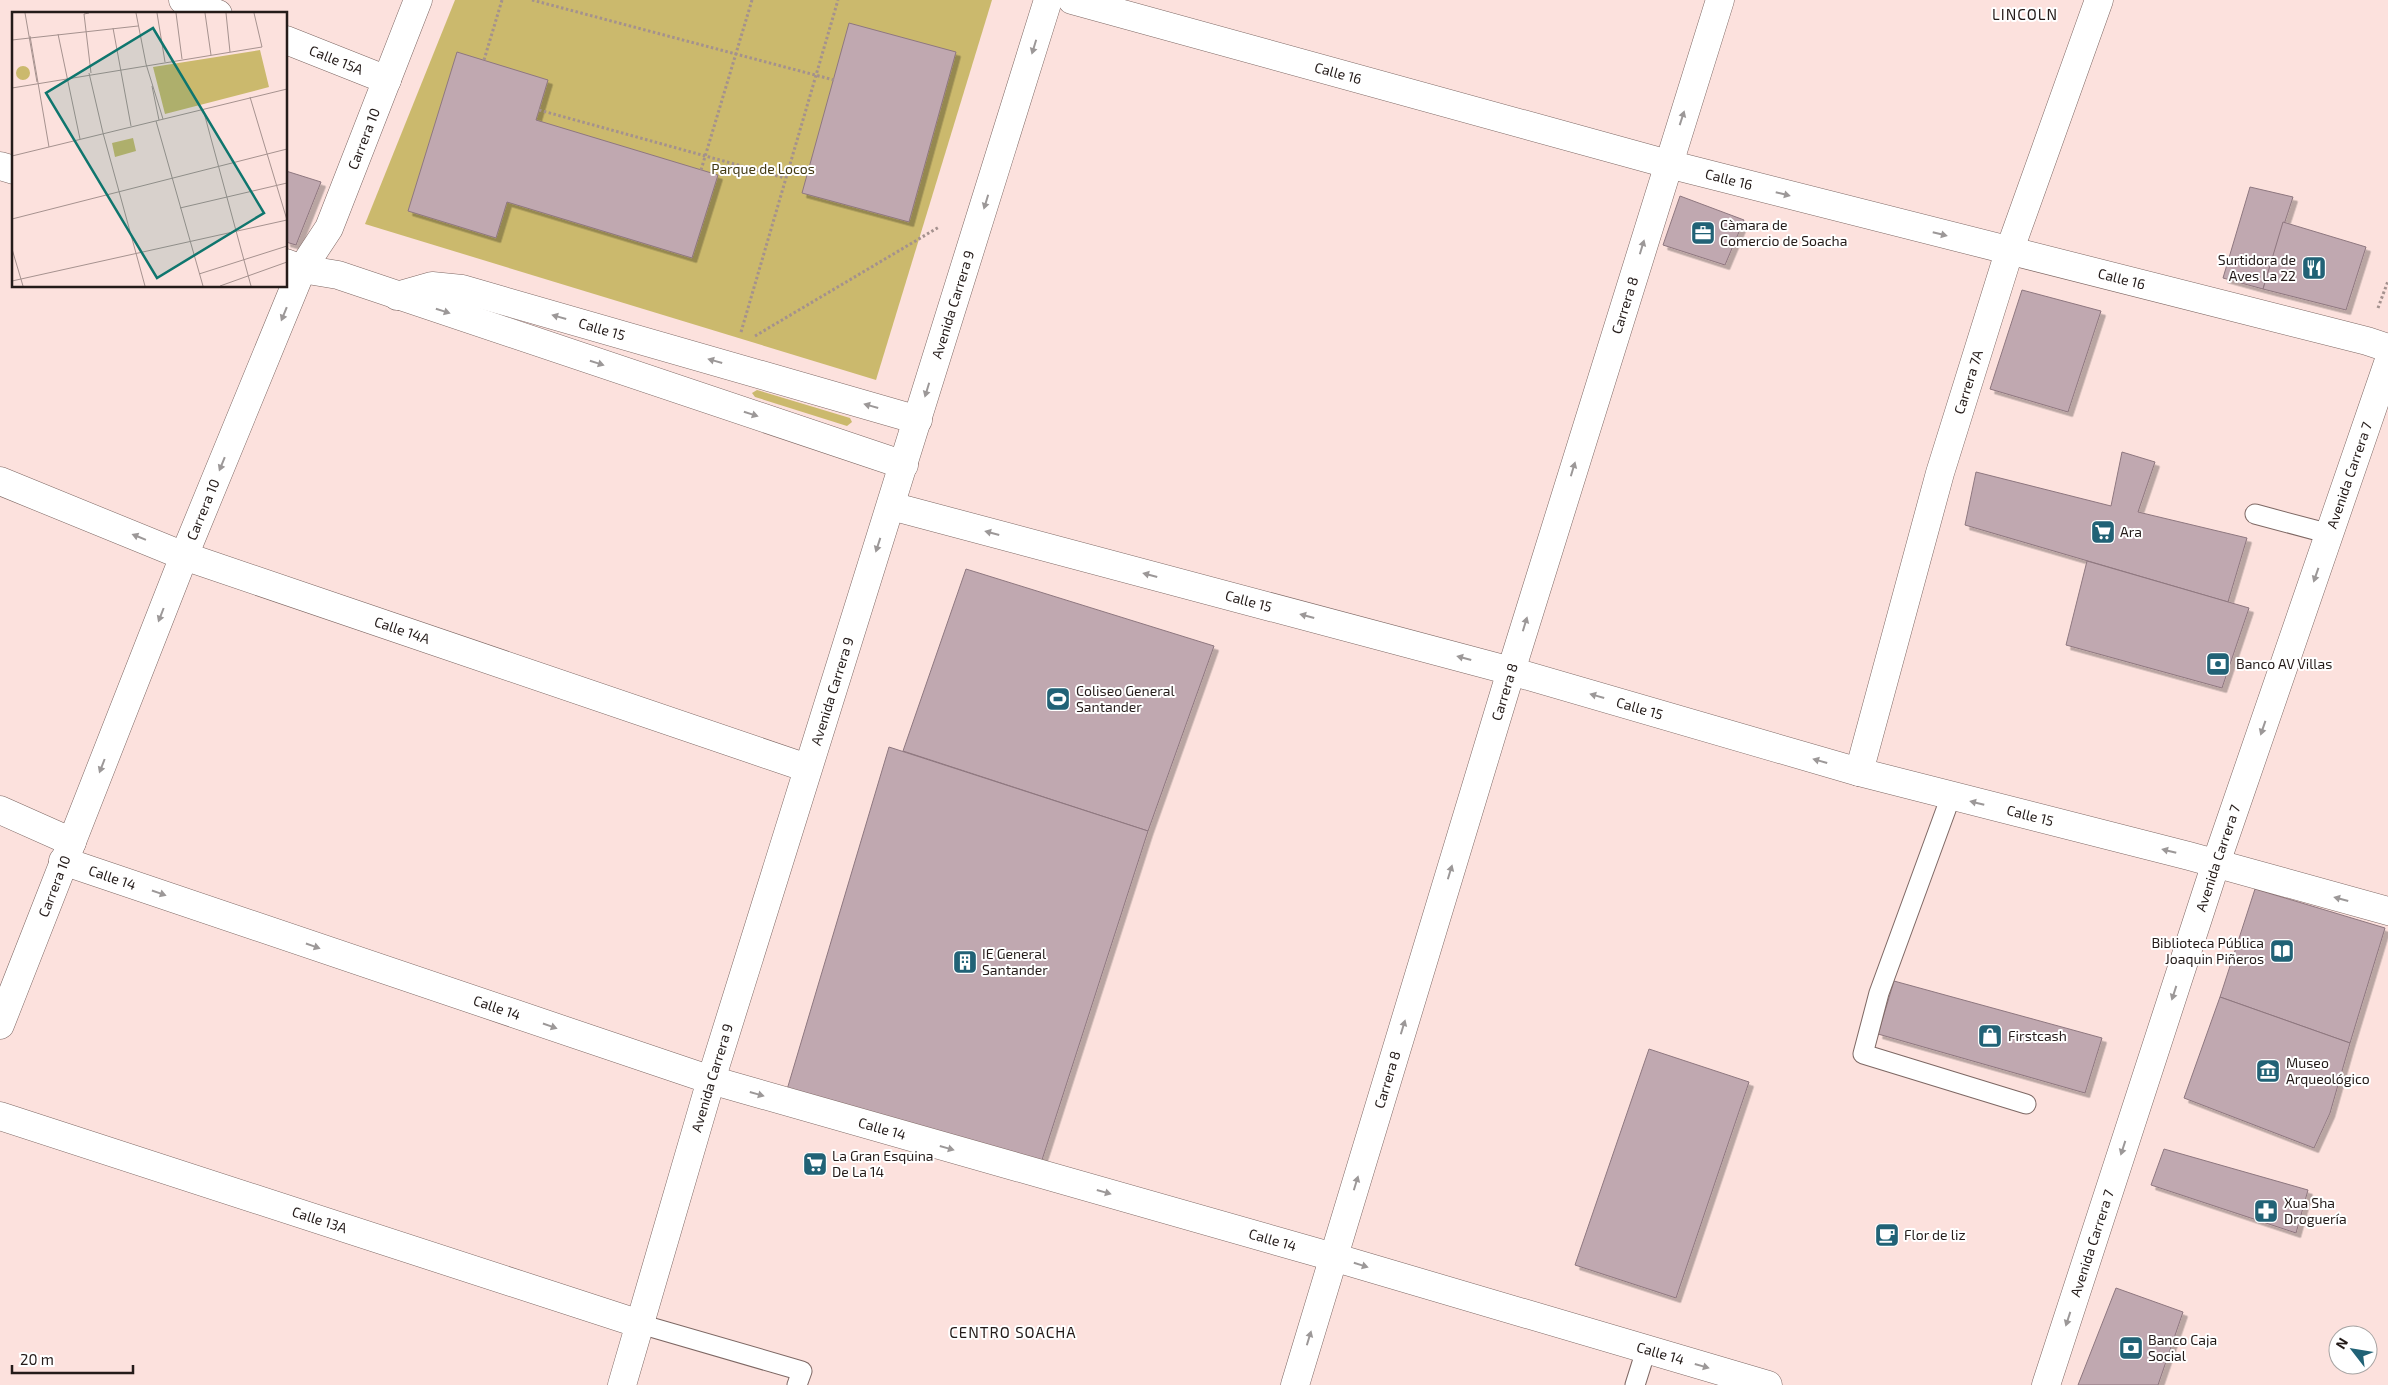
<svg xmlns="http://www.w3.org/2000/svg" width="2388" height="1385" viewBox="0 0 2388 1385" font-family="'Exo 2',sans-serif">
<defs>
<filter id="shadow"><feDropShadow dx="4.5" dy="4.5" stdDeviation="0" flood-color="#0004"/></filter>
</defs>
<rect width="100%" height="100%" fill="#fce1dd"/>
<g fill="#cbb96d">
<polygon points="455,0 992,0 876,380 365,224"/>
<polygon points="757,390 850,418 852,422 847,426 755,397 752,393"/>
</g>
<g fill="#c0a8b0" stroke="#8e777f" filter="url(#shadow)">
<polygon points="849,23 956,52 909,222 802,193"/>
<polygon points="457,52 548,80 536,120 718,175 692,258 507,202 496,238 408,211"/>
<polygon points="286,171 321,182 296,245 286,242"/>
<polygon points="2250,187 2293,197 2263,289 2223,278"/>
<polygon points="1680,196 1744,220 1725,265 1663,245"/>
<polygon points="2283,222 2366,247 2346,310 2263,289"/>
<polygon points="2022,290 2101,311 2068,412 1990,389"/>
<polygon points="2122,452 2155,462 2138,512 2247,538 2228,602 1965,525 1976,472 2111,506"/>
<polygon points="2087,561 2249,608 2222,688 2066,645"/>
<polygon points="966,569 1214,646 1148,831 903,751"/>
<polygon points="889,747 1148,831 1042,1160 786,1093"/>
<polygon points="2255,889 2385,928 2350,1043 2220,997"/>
<polygon points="1894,981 2102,1038 2085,1093 1878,1034"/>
<polygon points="2220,997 2350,1043 2330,1113 2314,1148 2184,1098"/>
<polygon points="1649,1049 1749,1082 1676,1298 1575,1265"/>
<polygon points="2164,1149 2308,1190 2296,1233 2151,1185"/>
<polygon points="2116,1288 2183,1312 2158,1385 2078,1385"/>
</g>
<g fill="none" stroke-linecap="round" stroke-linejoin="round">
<defs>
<g id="service">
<polyline points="2255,514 2330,534"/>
<polyline points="1951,796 1879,993 1863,1054 2026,1104"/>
<polyline points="640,1324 802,1371 797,1385"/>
<polyline points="1635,1385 1646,1350"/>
</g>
<g id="minor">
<polyline points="183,0 218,14"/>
<path id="s1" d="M1072 0 1668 164 2367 341 2388 348"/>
<path id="s2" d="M286 40 387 80"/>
<path id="s3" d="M0 481 184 556 807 768"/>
<path id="s4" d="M1511 671 1859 772 2189 856 2388 911"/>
<path id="s5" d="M1859 772 1940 473 2009 252 2099 0"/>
<polyline points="0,810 72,842"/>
<path id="s6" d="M63 861 711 1080 1333 1257 1768 1385"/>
<path id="s7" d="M0 1025 184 556 302 269 329 228 418 0"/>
<path id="s8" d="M0 1116 640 1324"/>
</g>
<g id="tertiary">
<polyline points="0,166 14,170"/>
<polyline points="286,263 302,269 338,275 904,465"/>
<path id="s9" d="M397 296 432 286 462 289 918 420"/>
<path id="s10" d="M891 506 1511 671"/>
</g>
<g id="secondary">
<path id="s11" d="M622 1385 711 1080 1048 0"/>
<path id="s12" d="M1295 1385 1511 671 1720 0"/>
</g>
<g id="primary">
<path id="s13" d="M2046 1385 2216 863 2388 363"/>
</g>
</defs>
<use href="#service" stroke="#7d6763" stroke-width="21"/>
<use href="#minor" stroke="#7d6763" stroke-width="29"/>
<use href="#tertiary" stroke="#7d6763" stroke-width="29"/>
<use href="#secondary" stroke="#7d6763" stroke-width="29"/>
<use href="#primary" stroke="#7d6763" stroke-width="29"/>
<g stroke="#a4918e" stroke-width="3" stroke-dasharray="2.5 2.5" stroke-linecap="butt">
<polyline points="532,0 834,80"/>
<polyline points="484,60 502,0"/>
<polyline points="539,110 785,178"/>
<polyline points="701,170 752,0"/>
<polyline points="2378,308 2388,281"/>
<polyline points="741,332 838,0"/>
<polyline points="755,336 939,227"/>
</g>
<use href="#service" stroke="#fff" stroke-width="19"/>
<use href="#minor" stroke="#fff" stroke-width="28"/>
<use href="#tertiary" stroke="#fff" stroke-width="28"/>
<use href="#secondary" stroke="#fff" stroke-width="28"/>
<use href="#primary" stroke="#fff" stroke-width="28"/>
</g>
<defs><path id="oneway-solid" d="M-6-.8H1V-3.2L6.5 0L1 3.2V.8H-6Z" transform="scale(1.25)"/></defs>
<g fill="#9c9898">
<use href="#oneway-solid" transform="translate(1034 47) rotate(107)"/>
<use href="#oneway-solid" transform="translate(1682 118) rotate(-72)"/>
<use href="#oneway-solid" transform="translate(1783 194) rotate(14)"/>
<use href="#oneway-solid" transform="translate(986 202) rotate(107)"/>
<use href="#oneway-solid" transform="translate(1940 234) rotate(14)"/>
<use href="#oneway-solid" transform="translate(1642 247) rotate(-73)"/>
<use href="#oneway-solid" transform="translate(443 311) rotate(18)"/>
<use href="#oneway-solid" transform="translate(284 314) rotate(112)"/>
<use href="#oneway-solid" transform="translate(559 317) rotate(-164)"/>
<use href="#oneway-solid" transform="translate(715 361) rotate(-164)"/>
<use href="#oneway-solid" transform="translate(597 363) rotate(18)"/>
<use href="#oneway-solid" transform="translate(927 390) rotate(107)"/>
<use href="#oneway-solid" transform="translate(871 406) rotate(-164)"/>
<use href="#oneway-solid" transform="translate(751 414) rotate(18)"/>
<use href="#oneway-solid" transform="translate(222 464) rotate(112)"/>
<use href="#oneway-solid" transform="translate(1573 469) rotate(-73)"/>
<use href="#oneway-solid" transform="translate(992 533) rotate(-165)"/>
<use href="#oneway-solid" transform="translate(139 537) rotate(-158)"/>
<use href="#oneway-solid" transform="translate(878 545) rotate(108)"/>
<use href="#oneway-solid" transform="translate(1150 575) rotate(-165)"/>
<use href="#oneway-solid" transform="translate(2316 575) rotate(109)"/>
<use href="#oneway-solid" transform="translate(161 615) rotate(111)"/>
<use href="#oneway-solid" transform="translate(1307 616) rotate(-165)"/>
<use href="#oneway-solid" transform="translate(1525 624) rotate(-73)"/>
<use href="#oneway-solid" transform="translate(1464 658) rotate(-165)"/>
<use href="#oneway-solid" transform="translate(1597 696) rotate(-164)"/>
<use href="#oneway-solid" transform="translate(2263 728) rotate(109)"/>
<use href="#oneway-solid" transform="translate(1820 761) rotate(-164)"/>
<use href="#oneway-solid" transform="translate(102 766) rotate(111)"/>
<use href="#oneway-solid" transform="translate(1977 803) rotate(-166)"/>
<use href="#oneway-solid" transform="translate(2169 851) rotate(-166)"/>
<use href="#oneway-solid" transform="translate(1450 872) rotate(-73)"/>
<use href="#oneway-solid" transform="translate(159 893) rotate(19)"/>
<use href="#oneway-solid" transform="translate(2341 899) rotate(-165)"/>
<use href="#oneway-solid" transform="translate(313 946) rotate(19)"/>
<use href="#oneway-solid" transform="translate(2174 993) rotate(108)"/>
<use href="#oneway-solid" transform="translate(550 1026) rotate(19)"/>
<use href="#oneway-solid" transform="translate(1403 1027) rotate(-73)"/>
<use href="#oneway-solid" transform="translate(757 1094) rotate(16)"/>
<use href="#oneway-solid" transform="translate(947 1148) rotate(16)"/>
<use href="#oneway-solid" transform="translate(2123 1148) rotate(108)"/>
<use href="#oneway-solid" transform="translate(1356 1183) rotate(-73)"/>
<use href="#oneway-solid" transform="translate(1104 1192) rotate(16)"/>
<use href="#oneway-solid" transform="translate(1361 1265) rotate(17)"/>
<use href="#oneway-solid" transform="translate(2068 1319) rotate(108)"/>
<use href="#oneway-solid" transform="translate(1309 1338) rotate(-73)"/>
<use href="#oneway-solid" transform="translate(1702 1366) rotate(16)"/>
</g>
<defs>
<symbol id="office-square" viewBox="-11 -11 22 22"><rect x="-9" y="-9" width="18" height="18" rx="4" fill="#216276" stroke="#fff"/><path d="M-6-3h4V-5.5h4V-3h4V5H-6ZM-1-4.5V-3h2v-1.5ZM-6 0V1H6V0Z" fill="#fff"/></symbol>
<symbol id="restaurant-square" viewBox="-11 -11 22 22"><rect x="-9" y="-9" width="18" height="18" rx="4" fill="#216276" stroke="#fff"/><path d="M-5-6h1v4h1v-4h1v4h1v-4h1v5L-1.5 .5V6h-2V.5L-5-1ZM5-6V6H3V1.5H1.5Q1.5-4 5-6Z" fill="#fff"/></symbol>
<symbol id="supermarket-square" viewBox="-11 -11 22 22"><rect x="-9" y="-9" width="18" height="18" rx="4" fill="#216276" stroke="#fff"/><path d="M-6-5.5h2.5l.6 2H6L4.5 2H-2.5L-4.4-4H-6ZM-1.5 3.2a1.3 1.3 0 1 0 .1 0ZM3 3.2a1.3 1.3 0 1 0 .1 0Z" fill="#fff"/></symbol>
<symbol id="bank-square" viewBox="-11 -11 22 22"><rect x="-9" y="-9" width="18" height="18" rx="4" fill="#216276" stroke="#fff"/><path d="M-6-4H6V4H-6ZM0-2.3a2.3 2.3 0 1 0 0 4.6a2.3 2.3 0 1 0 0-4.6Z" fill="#fff"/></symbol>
<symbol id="stadium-square" viewBox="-11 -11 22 22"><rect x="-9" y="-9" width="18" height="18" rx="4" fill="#216276" stroke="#fff"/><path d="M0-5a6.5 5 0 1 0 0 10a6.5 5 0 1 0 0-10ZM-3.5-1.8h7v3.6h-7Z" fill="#fff"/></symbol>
<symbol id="library-square" viewBox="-11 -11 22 22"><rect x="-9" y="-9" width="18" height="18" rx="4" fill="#216276" stroke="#fff"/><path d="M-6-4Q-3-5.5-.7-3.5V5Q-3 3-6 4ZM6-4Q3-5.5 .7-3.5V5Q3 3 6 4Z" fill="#fff"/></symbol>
<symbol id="building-square" viewBox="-11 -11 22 22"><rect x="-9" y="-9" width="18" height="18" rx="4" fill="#216276" stroke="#fff"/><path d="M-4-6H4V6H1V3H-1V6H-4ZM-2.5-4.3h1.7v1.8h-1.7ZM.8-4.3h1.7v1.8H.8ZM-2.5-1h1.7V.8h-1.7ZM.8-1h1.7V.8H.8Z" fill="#fff"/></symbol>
<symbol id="shop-square" viewBox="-11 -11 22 22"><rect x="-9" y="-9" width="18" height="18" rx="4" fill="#216276" stroke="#fff"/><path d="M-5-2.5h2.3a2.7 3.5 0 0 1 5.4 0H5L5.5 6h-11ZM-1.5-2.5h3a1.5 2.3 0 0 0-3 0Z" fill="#fff"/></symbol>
<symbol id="museum-square" viewBox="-11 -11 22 22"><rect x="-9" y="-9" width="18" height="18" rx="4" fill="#216276" stroke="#fff"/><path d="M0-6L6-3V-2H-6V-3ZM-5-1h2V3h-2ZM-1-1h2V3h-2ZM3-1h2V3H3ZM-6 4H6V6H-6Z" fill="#fff"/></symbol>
<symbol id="pharmacy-square" viewBox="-11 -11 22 22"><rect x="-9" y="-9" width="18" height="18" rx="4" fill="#216276" stroke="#fff"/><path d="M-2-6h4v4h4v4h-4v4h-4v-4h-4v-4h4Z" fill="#fff"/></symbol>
<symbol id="cafe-square" viewBox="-11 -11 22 22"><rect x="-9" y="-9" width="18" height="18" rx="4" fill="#216276" stroke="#fff"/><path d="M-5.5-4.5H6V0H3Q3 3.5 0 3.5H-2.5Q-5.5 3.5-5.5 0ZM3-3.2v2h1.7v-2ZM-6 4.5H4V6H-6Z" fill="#fff"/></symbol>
</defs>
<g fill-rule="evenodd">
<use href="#office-square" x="1689" y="219" width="28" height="28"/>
<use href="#restaurant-square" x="2300" y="254" width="28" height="28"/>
<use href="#supermarket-square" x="2089" y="518" width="28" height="28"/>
<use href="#bank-square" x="2204" y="650" width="28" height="28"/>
<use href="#stadium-square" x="1044" y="685" width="28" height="28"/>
<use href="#library-square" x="2268" y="937" width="28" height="28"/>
<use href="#building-square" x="951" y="948" width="28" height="28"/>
<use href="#shop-square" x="1976" y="1022" width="28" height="28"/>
<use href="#museum-square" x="2254" y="1057" width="28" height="28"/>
<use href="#supermarket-square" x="801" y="1150" width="28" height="28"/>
<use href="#pharmacy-square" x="2252" y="1197" width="28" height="28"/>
<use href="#cafe-square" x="1873" y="1221" width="28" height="28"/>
<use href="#bank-square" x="2117" y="1334" width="28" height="28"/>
</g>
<g text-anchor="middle" stroke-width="4" stroke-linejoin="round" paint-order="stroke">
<g font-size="14" fill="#241b19" stroke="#fff">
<text dy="5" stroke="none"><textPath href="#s2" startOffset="54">Calle 15A</textPath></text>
<text dy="5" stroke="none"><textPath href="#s1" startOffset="276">Calle 16</textPath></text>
<text dy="5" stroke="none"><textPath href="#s7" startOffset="959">Carrera 10</textPath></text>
<text dy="5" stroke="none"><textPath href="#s1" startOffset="681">Calle 16</textPath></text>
<text dy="5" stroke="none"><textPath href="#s1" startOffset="1086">Calle 16</textPath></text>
<text dy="5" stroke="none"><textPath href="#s11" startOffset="1130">Avenida Carrera 9</textPath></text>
<text dy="5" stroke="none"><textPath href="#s12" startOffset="1129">Carrera 8</textPath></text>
<text dy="5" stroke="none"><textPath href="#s9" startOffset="212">Calle 15</textPath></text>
<text dy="5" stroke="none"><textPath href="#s5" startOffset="405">Carrera 7A</textPath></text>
<text dy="5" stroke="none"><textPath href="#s13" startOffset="959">Avenida Carrera 7</textPath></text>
<text dy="5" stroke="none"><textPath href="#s7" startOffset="554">Carrera 10</textPath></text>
<text dy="5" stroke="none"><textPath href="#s10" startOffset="370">Calle 15</textPath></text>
<text dy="5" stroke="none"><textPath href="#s3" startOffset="429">Calle 14A</textPath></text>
<text dy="5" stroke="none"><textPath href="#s11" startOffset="725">Avenida Carrera 9</textPath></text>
<text dy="5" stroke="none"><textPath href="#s12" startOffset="724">Carrera 8</textPath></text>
<text dy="5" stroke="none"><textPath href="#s4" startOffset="134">Calle 15</textPath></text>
<text dy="5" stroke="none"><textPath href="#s4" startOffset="539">Calle 15</textPath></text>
<text dy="5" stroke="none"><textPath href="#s13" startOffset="554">Avenida Carrera 7</textPath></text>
<text dy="5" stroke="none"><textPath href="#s6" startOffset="52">Calle 14</textPath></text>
<text dy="5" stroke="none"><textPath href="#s7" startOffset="149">Carrera 10</textPath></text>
<text dy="5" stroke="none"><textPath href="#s6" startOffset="458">Calle 14</textPath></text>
<text dy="5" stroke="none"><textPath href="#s11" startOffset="320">Avenida Carrera 9</textPath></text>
<text dy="5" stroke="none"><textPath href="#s12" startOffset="319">Carrera 8</textPath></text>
<text dy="5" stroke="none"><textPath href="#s6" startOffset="862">Calle 14</textPath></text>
<text dy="5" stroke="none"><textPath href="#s8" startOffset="336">Calle 13A</textPath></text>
<text dy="5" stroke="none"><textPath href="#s6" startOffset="1268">Calle 14</textPath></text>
<text dy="5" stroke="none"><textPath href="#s13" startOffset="149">Avenida Carrera 7</textPath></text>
<text dy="5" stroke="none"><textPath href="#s6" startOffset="1672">Calle 14</textPath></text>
</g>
<g font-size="14" fill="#433a13" stroke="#fff">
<text x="763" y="174">Parque de Locos</text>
</g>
<g font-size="14" fill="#241b19" stroke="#fff" text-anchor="start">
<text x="1720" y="230">Càmara de<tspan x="1720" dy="16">Comercio de Soacha</tspan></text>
<text x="2296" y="265" text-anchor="end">Surtidora de<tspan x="2296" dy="16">Aves La 22</tspan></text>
<text x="2120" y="537">Ara</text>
<text x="2236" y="669">Banco AV Villas</text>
<text x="1076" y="696">Coliseo General<tspan x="1076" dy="16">Santander</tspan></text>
<text x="2264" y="948" text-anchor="end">Biblioteca Pública<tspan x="2264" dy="16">Joaquin Piñeros</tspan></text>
<text x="982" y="959">IE General<tspan x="982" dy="16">Santander</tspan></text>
<text x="2008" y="1041">Firstcash</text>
<text x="2286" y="1068">Museo<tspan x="2286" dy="16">Arqueológico</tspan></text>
<text x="832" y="1161">La Gran Esquina<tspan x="832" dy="16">De La 14</tspan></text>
<text x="2284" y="1208">Xua Sha<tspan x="2284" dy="16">Droguería</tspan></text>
<text x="1904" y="1240">Flor de liz</text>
<text x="2148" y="1345">Banco Caja<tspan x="2148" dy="16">Social</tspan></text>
</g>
<g font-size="15" letter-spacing="1" fill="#241b19" stroke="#fff">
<text x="2025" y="20">LINCOLN</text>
<text x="1013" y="1338">CENTRO SOACHA</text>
</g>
</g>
<g transform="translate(12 12)">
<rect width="275" height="275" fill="#fce1dd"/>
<path d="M248 38 257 75 153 102 141 55ZM4 61a7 7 0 1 1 14 0a7 7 0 1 1-14 0ZM121 126 124 139 103 145 100 131Z" fill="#cbb96d"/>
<path fill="none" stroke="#a6928f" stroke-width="1" d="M13 1 25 70M77 1 72 2 79 61M124 1 134 52 151 107M145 1 153 50M164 1 170 47M193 1 199 43M214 1 218 40M101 16 119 114M46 22 68 127M18 24 37 135M0 28 126 14M77 61 91 121 133 274M140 74 147 108M0 76 250 35 242 1M238 85 275 208M191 97 239 274M144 109 191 274M0 144 275 77M168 196 275 171M0 207 275 137M0 237 11 274M187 262 275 234M0 269 275 208M208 274 275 250"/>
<path fill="#0f766e" fill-opacity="0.15" stroke="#0f766e" stroke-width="2.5" d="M141 16 252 201 145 266 34 81Z"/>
<rect width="275" height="275" fill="none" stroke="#241b19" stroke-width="2.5"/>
</g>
<g transform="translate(2353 1350) rotate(301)"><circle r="24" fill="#ffffff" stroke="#a7a4a3"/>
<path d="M0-4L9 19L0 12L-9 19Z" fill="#216276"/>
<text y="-8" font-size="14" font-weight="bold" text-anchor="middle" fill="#241b19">N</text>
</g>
<path d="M12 1365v8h121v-8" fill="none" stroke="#241b19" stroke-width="2.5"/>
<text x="20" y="1365" font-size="15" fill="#241b19" stroke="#ffffff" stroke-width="4" paint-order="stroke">20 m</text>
</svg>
